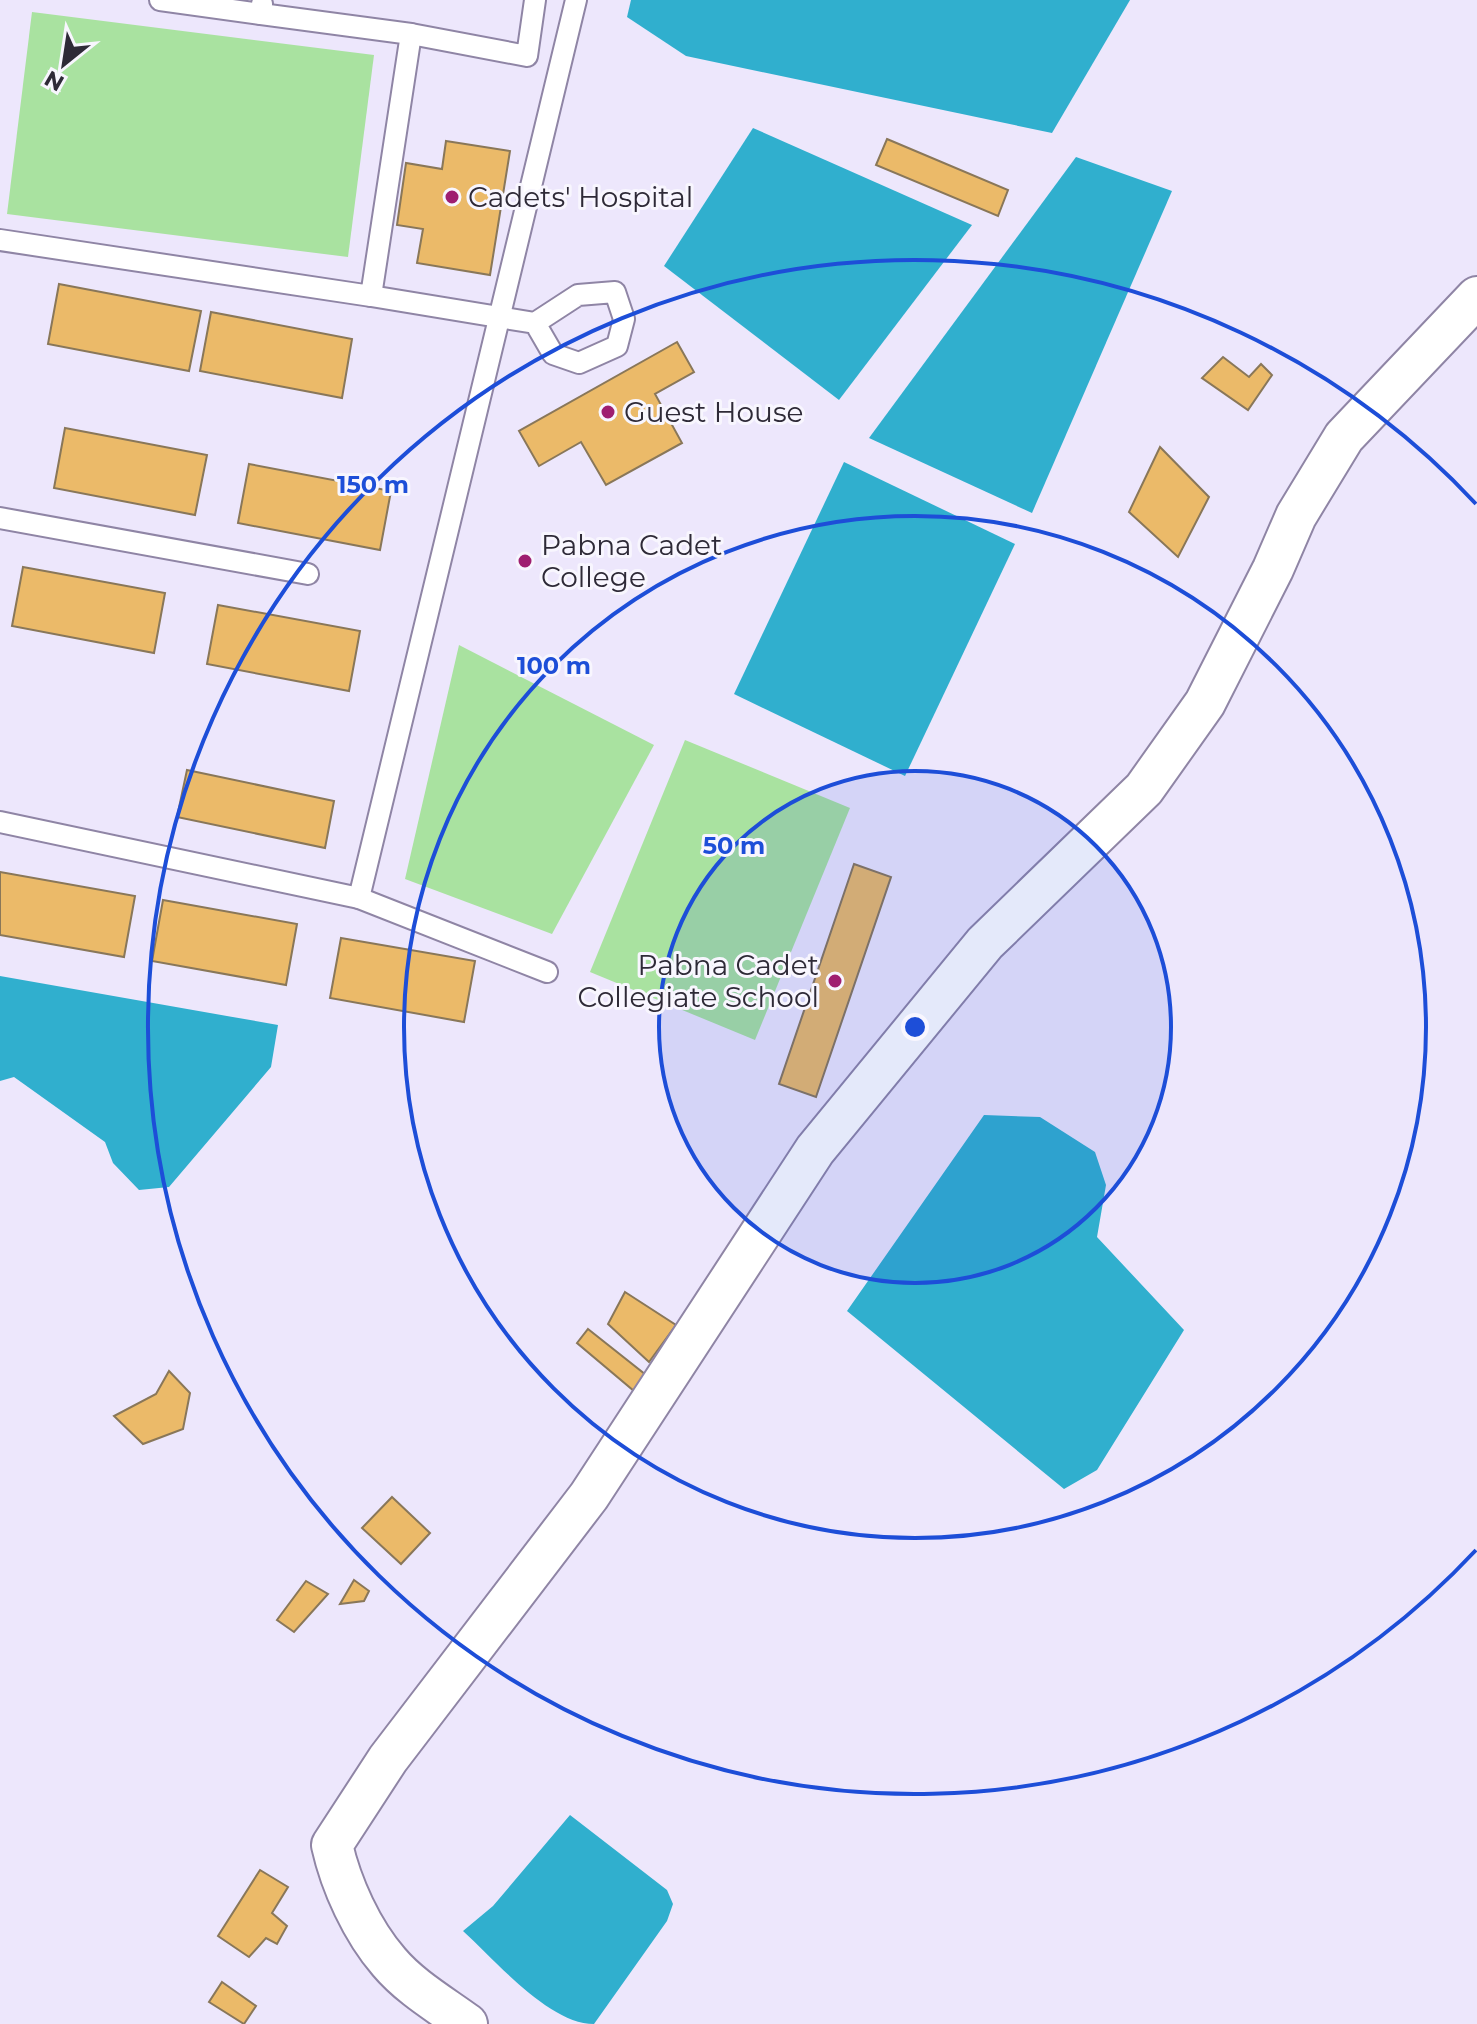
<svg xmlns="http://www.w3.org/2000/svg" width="1477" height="2024" viewBox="0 0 1477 2024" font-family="Montserrat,sans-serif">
<rect width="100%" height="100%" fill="#ede7fc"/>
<g fill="#a9e2a0">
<polygon points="32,12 374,55 348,257 7,214"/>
<polygon points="459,645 654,745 552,934 405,879"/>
<polygon points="685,740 850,808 755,1040 590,972"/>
</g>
<g fill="#30afce">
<polygon points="631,0 1130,0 1052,133 686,56 627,17"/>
<polygon points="753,128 972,225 839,400 664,266"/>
<polygon points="1076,157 1172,191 1032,513 869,438"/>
<polygon points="844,462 1015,544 905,776 734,694"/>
<polygon points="0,976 278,1025 271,1067 169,1187 139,1190 113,1163 105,1142 14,1077 0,1081"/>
<polygon points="984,1115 1040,1117 1095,1152 1106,1185 1097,1237 1184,1330 1097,1470 1064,1489 847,1311"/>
<path d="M570 1815 667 1890 673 1904 667 1921 594 2024C549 2024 496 1961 463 1931L493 1906Z"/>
</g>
<g fill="#ebba69" stroke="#897759" stroke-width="2">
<polygon points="887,139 1008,190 998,216 876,165"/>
<polygon points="446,141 510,151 490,275 417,263 423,229 397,225 406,163 442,169"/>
<polygon points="59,284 201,311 189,371 48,344"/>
<polygon points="211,312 352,339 342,398 200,371"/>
<polygon points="677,342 694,372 655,394 682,443 606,485 581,442 539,466 519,431"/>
<polygon points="1223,357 1249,377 1261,364 1272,375 1248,410 1202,378"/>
<polygon points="65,428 207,455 195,515 54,488"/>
<polygon points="1160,447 1209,497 1178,557 1129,512"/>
<polygon points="249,464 391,491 380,550 238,523"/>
<polygon points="23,567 165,593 154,653 12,626"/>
<polygon points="218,605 360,631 349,691 207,664"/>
<polygon points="187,770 334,801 325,848 177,817"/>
<polygon points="854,864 891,877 816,1097 779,1084"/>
<polygon points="0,872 135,896 124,957 0,935"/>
<polygon points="163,900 297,924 286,985 152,961"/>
<polygon points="341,938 475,961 464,1022 330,998"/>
<polygon points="625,1292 676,1325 649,1362 608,1324"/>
<polygon points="588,1329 646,1375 634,1391 577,1343"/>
<polygon points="169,1371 190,1393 183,1429 143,1444 114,1416 156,1394"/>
<polygon points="392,1497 430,1533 401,1564 362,1528"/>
<polygon points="354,1580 369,1591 364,1601 340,1604"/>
<polygon points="306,1581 328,1594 294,1632 277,1620"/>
<polygon points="260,1870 288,1887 272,1913 287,1926 277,1944 266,1938 249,1957 218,1936"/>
<polygon points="222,1982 256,2006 244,2024 209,2002"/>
</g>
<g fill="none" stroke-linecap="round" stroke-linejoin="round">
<defs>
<g id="service">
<polyline points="160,0 261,14 262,4"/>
<polyline points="411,34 527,56 535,0"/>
<polyline points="0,240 371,296 411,34 261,14"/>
<polyline points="371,296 535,323 578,295 615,292 624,319 617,346 579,363 553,354 535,323"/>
<polyline points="0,518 308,574"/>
<polyline points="0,822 359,898 576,0"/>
<polyline points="359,898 547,972"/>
</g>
<path id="minor" d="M467 2024C441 2005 410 1987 389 1962 362 1931 341 1885 332 1845L388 1759 589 1496 815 1150 985 943 1144 789 1205 703 1273 569 1296 516 1344 437 1477 297"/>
</defs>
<use href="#service" stroke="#8f85a5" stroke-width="24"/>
<use href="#minor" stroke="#8f85a5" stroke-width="44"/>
<use href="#service" stroke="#fff" stroke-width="20"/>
<use href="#minor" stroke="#fff" stroke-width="40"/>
</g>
<circle cx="915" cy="1027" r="256" fill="#1d4ed8" fill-opacity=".12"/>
<g fill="none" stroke="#1d4ed8" stroke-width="4">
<circle cx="915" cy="1027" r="256"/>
<circle cx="915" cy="1027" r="511"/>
<path d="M1476 1550A767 767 0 1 1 1476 504"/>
</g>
<g fill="#9f1e70" stroke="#f8f6fe" stroke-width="3">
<circle cx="452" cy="197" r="8"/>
<circle cx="608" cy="412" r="8"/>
<circle cx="525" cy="561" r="8"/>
<circle cx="835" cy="981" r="8"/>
</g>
<g text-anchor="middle" stroke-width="6" stroke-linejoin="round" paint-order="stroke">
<g font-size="28" fill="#2e2a37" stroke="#f8f6fe" text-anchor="start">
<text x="468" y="207">Cadets' Hospital</text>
<text x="624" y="422">Guest House</text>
<text x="541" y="555">Pabna Cadet<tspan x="541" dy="32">College</tspan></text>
<text x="819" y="975" text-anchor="end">Pabna Cadet<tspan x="819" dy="32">Collegiate School</tspan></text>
</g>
</g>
<circle cx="915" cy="1027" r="12" fill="#1d4ed8" stroke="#f8f6fe" stroke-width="4"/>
<g font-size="24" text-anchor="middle" font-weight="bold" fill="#1d4ed8" stroke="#f8f6fe" stroke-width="6" stroke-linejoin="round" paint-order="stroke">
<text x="373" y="493">150 m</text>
<text x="554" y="674">100 m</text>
<text x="734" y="854">50 m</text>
</g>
<g transform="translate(64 64) rotate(210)" stroke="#f8f6fe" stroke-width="6" paint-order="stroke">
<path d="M0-6L14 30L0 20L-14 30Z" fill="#2e2a37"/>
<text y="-12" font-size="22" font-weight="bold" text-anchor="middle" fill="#2e2a37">N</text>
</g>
</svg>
